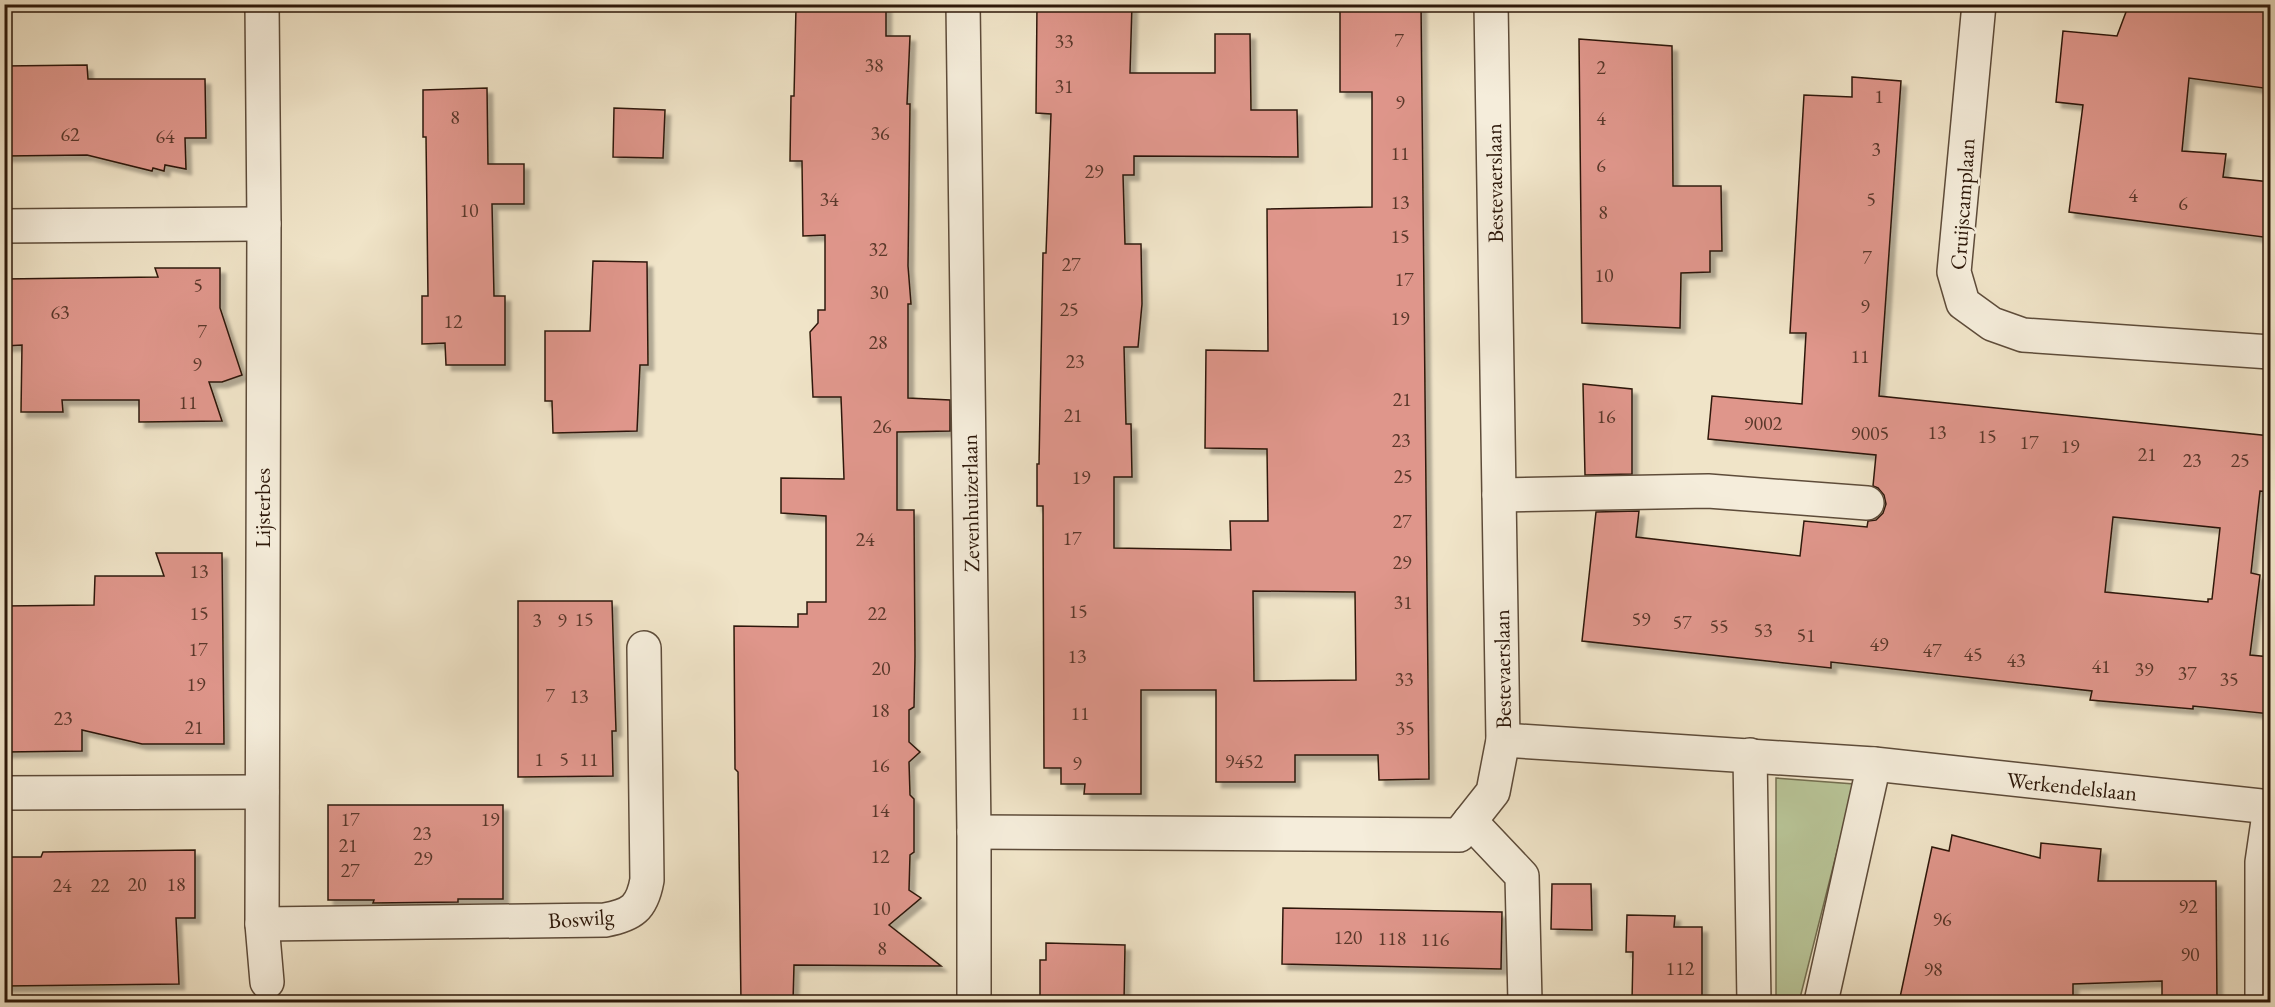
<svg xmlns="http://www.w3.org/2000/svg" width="2275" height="1007" viewBox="0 0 2275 1007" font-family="'EB Garamond',serif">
<defs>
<filter id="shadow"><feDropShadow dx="5.5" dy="5.5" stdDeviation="1.5" flood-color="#0004"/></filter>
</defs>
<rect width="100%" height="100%" fill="#f0e4c8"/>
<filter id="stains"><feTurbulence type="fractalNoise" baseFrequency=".00333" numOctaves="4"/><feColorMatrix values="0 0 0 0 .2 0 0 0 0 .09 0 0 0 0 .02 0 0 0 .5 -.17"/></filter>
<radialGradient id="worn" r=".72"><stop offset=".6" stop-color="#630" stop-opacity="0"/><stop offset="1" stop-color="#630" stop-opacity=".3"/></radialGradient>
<polygon fill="#b8c497" stroke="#736e50" stroke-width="1.5" points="1776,778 1854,784 1799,1002 1776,1002"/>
<g fill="#df968b" stroke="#2e190a" stroke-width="1.5" fill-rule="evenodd" filter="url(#shadow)">
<polygon points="801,4 886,4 886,36 910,36 907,104 910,104 908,266 911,304 908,304 908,398 950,400 950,431 897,432 897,510 914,510 915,656 914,707 909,710 909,742 920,752 909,762 910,795 914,799 914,852 910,855 909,890 921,898 889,925 941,966 794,965 793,1002 741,1002 738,772 735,769 734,626 798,627 798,614 807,614 807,602 826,602 826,516 781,513 781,478 844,479 841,397 813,397 810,332 818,323 818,310 825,310 825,235 803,236 802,161 790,161 791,96 794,96 796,7 801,7"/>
<path d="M1037 4H1132L1130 73H1215V34H1250L1251 110H1297L1298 157 1134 156V175H1123L1125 244H1141L1142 304 1138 347H1124L1126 424H1131L1132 477H1114V548L1231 550 1230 521H1268L1267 449 1205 448 1206 350 1268 351 1267 209 1372 207V92H1340V4H1421L1429 779 1379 780 1378 755H1295V782H1216V690H1141V794H1084L1085 784H1061V768H1044L1043 506H1037V464H1039L1043 253H1046L1051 114 1036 113ZM1253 591 1355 592 1356 680 1254 681Z"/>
<polygon points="2129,4 2271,4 2271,89 2189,78 2182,151 2226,154 2223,177 2271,182 2271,238 2069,212 2083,105 2056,102 2063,31 2117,36"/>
<polygon points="1579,39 1672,46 1673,186 1721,186 1722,251 1710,251 1710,272 1681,273 1680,328 1582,323"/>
<polygon points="87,65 88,79 205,79 206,138 185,138 186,169 165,165 164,171 153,168 152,171 87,155 5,156 4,66"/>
<path d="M1852 77 1901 81 1879 396 2271 436V492L2260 491 2251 573 2260 575 2250 655 2271 657V714L2193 706V709L2090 700 2092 691 1831 662V668L1582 641 1596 512 1639 511 1636 537 1800 556 1804 521 1867 527 1868 521 1876 520 1883 513 1886 504 1884 495 1878 488 1873 486 1876 455 1708 439 1712 396 1802 404 1806 333H1790L1804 95 1852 97ZM2113 517 2220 528 2212 599H2208V602L2105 592Z"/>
<polygon points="487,88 488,164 524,164 524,204 492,204 494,296 505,296 505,365 446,365 445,343 422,344 422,296 428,296 426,137 423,137 423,90"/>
<polygon points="614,108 665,110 663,158 613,157"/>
<polygon points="593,261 647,262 648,365 640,365 637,431 553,433 552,401 545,401 545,331 590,331"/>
<polygon points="155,268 220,268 220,308 242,375 222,382 209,382 222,421 139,422 139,400 62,400 63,412 21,412 22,345 4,346 4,279 158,277"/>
<polygon points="1583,384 1632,389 1632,474 1585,475"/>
<polygon points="156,553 222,553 224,744 142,744 82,730 82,751 4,752 4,606 94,605 95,576 164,576"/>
<polygon points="518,601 612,601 616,731 612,731 613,776 518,777"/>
<polygon points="328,805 503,805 503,899 458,899 458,902 373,903 374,900 328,900"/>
<polygon points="1952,835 2040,858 2041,843 2101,849 2098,881 2216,881 2217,1002 2162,1002 2162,981 2073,984 2073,1002 1899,1002 1932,847 1949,851"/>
<polygon points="195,850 195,918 176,918 179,984 4,986 4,857 41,857 43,852"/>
<polygon points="1552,884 1591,884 1592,930 1551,929"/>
<polygon points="1283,908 1502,912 1501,969 1282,964"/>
<polygon points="1627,915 1675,916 1674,927 1702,927 1702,1002 1632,1002 1633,952 1626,952"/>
<polygon points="1046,943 1125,945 1124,1002 1040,1002 1040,960 1046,960"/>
</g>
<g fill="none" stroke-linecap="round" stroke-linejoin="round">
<defs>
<g id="minor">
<polyline points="262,4 264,224 262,924 267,982"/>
<polyline points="963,4 974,832 974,1002"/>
<polyline points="1979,4 1954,272 1963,303 1992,324 2023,335 2270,352"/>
<polyline points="4,226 264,224"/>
<polyline points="1499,495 1708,491 1867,503"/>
<polyline points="1503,740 1874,764 2270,807"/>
<polyline points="1750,755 1754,1002"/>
<polyline points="4,793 262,792"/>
<polyline points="1470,821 1522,876 1525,1002"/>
<polyline points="974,832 1459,835 1493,792 1503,740 1491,4"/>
<path d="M262 924 605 920C632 915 642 908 647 880L644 648"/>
<polyline points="1821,1002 1874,764"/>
<polyline points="2262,1002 2262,862 2270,807"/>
</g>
</defs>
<use href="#minor" stroke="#5e4c3a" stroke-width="36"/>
<use href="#minor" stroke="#f5eddb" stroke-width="33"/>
</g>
<g text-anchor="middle" stroke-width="5" stroke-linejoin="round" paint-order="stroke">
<g font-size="20" fill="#5a382a">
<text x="1399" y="47">7</text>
<text x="1064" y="48">33</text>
<text x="874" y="72">38</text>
<text x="1601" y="74">2</text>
<text x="1064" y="93">31</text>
<text x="1879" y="103">1</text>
<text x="1400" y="109">9</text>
<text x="455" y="124">8</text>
<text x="1601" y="125">4</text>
<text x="880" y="140">36</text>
<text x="70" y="141">62</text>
<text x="165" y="143">64</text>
<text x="1876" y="156">3</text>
<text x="1400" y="160">11</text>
<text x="1601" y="172">6</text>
<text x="1094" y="178">29</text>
<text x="2133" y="202">4</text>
<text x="829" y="206">34</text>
<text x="1871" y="206">5</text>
<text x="1400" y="209">13</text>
<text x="2183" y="210">6</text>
<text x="469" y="217">10</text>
<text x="1603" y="219">8</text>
<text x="1400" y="243">15</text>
<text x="878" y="256">32</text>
<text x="1867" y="264">7</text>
<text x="1071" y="271">27</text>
<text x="1604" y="282">10</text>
<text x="1404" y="286">17</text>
<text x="198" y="292">5</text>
<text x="879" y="299">30</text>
<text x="1865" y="313">9</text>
<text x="1069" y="316">25</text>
<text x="60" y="319">63</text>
<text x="1400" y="325">19</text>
<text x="453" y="328">12</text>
<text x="202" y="338">7</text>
<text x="878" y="349">28</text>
<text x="1860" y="363">11</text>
<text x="1075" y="368">23</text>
<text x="197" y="371">9</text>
<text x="1402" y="406">21</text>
<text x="188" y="409">11</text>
<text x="1073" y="422">21</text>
<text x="1606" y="423">16</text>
<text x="1763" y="430">9002</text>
<text x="882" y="433">26</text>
<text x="1937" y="439">13</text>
<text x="1870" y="440">9005</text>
<text x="1987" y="443">15</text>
<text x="1401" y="447">23</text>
<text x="2029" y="449">17</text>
<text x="2070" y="453">19</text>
<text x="2147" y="461">21</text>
<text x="2192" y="467">23</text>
<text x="2240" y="467">25</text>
<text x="1403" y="483">25</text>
<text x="1081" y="484">19</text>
<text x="1402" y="528">27</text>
<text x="1072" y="545">17</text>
<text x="865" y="546">24</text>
<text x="1402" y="569">29</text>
<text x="199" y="578">13</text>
<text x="1403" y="609">31</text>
<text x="1078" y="618">15</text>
<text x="199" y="620">15</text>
<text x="877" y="620">22</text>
<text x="584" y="626">15</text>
<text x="1641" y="626">59</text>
<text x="537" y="627">3</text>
<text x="562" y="627">9</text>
<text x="1682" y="629">57</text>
<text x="1719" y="633">55</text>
<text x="1763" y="637">53</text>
<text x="1806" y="642">51</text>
<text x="1879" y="651">49</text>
<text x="198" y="656">17</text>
<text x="1932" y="657">47</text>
<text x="1973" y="661">45</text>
<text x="1077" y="663">13</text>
<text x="2016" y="667">43</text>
<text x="2101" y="673">41</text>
<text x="881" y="675">20</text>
<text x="2144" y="676">39</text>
<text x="2187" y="680">37</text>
<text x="1404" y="686">33</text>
<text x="2229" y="686">35</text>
<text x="196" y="691">19</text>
<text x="550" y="702">7</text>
<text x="579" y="703">13</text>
<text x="880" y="717">18</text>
<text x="1080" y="720">11</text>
<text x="63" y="725">23</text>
<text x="194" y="734">21</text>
<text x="1405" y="735">35</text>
<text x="539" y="766">1</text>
<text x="564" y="766">5</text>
<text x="589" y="766">11</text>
<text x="1244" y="768">9452</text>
<text x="1077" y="770">9</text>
<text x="880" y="772">16</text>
<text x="880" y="817">14</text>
<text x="350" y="826">17</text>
<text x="490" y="826">19</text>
<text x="422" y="840">23</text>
<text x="348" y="852">21</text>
<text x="880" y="863">12</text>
<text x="423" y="865">29</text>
<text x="350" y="877">27</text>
<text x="137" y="891">20</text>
<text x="176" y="891">18</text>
<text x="62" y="892">24</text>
<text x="100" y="892">22</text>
<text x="2188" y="913">92</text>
<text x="881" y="915">10</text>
<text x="1942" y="926">96</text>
<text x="1348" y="944">120</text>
<text x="1392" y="945">118</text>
<text x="1435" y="946">116</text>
<text x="882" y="955">8</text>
<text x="2190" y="961">90</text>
<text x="1680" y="975">112</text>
<text x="1933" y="976">98</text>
</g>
<g font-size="22" fill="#2e190a" stroke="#f5eddb">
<text transform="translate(1494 183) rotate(-91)" y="8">Bestevaerslaan</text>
<text transform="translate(1962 204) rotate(-86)" y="8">Cruijscamplaan</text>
<text transform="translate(970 503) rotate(-91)" y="8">Zevenhuizerlaan</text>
<text transform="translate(262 508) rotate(-90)" y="8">Lijsterbes</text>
<text transform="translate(1502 669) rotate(-91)" y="8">Bestevaerslaan</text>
<text transform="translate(2072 786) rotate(6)" y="8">Werkendelslaan</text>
<text transform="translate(581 918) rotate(-4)" y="8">Boswilg</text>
</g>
</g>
<rect width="2275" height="1007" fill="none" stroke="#f0e4c8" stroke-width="24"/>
<rect x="6" y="6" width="2263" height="995" fill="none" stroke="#2e190a" stroke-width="3"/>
<rect x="12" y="12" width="2251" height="983" fill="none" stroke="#2e190a" stroke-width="1.5"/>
<rect width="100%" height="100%" filter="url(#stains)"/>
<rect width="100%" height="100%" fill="url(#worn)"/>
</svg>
